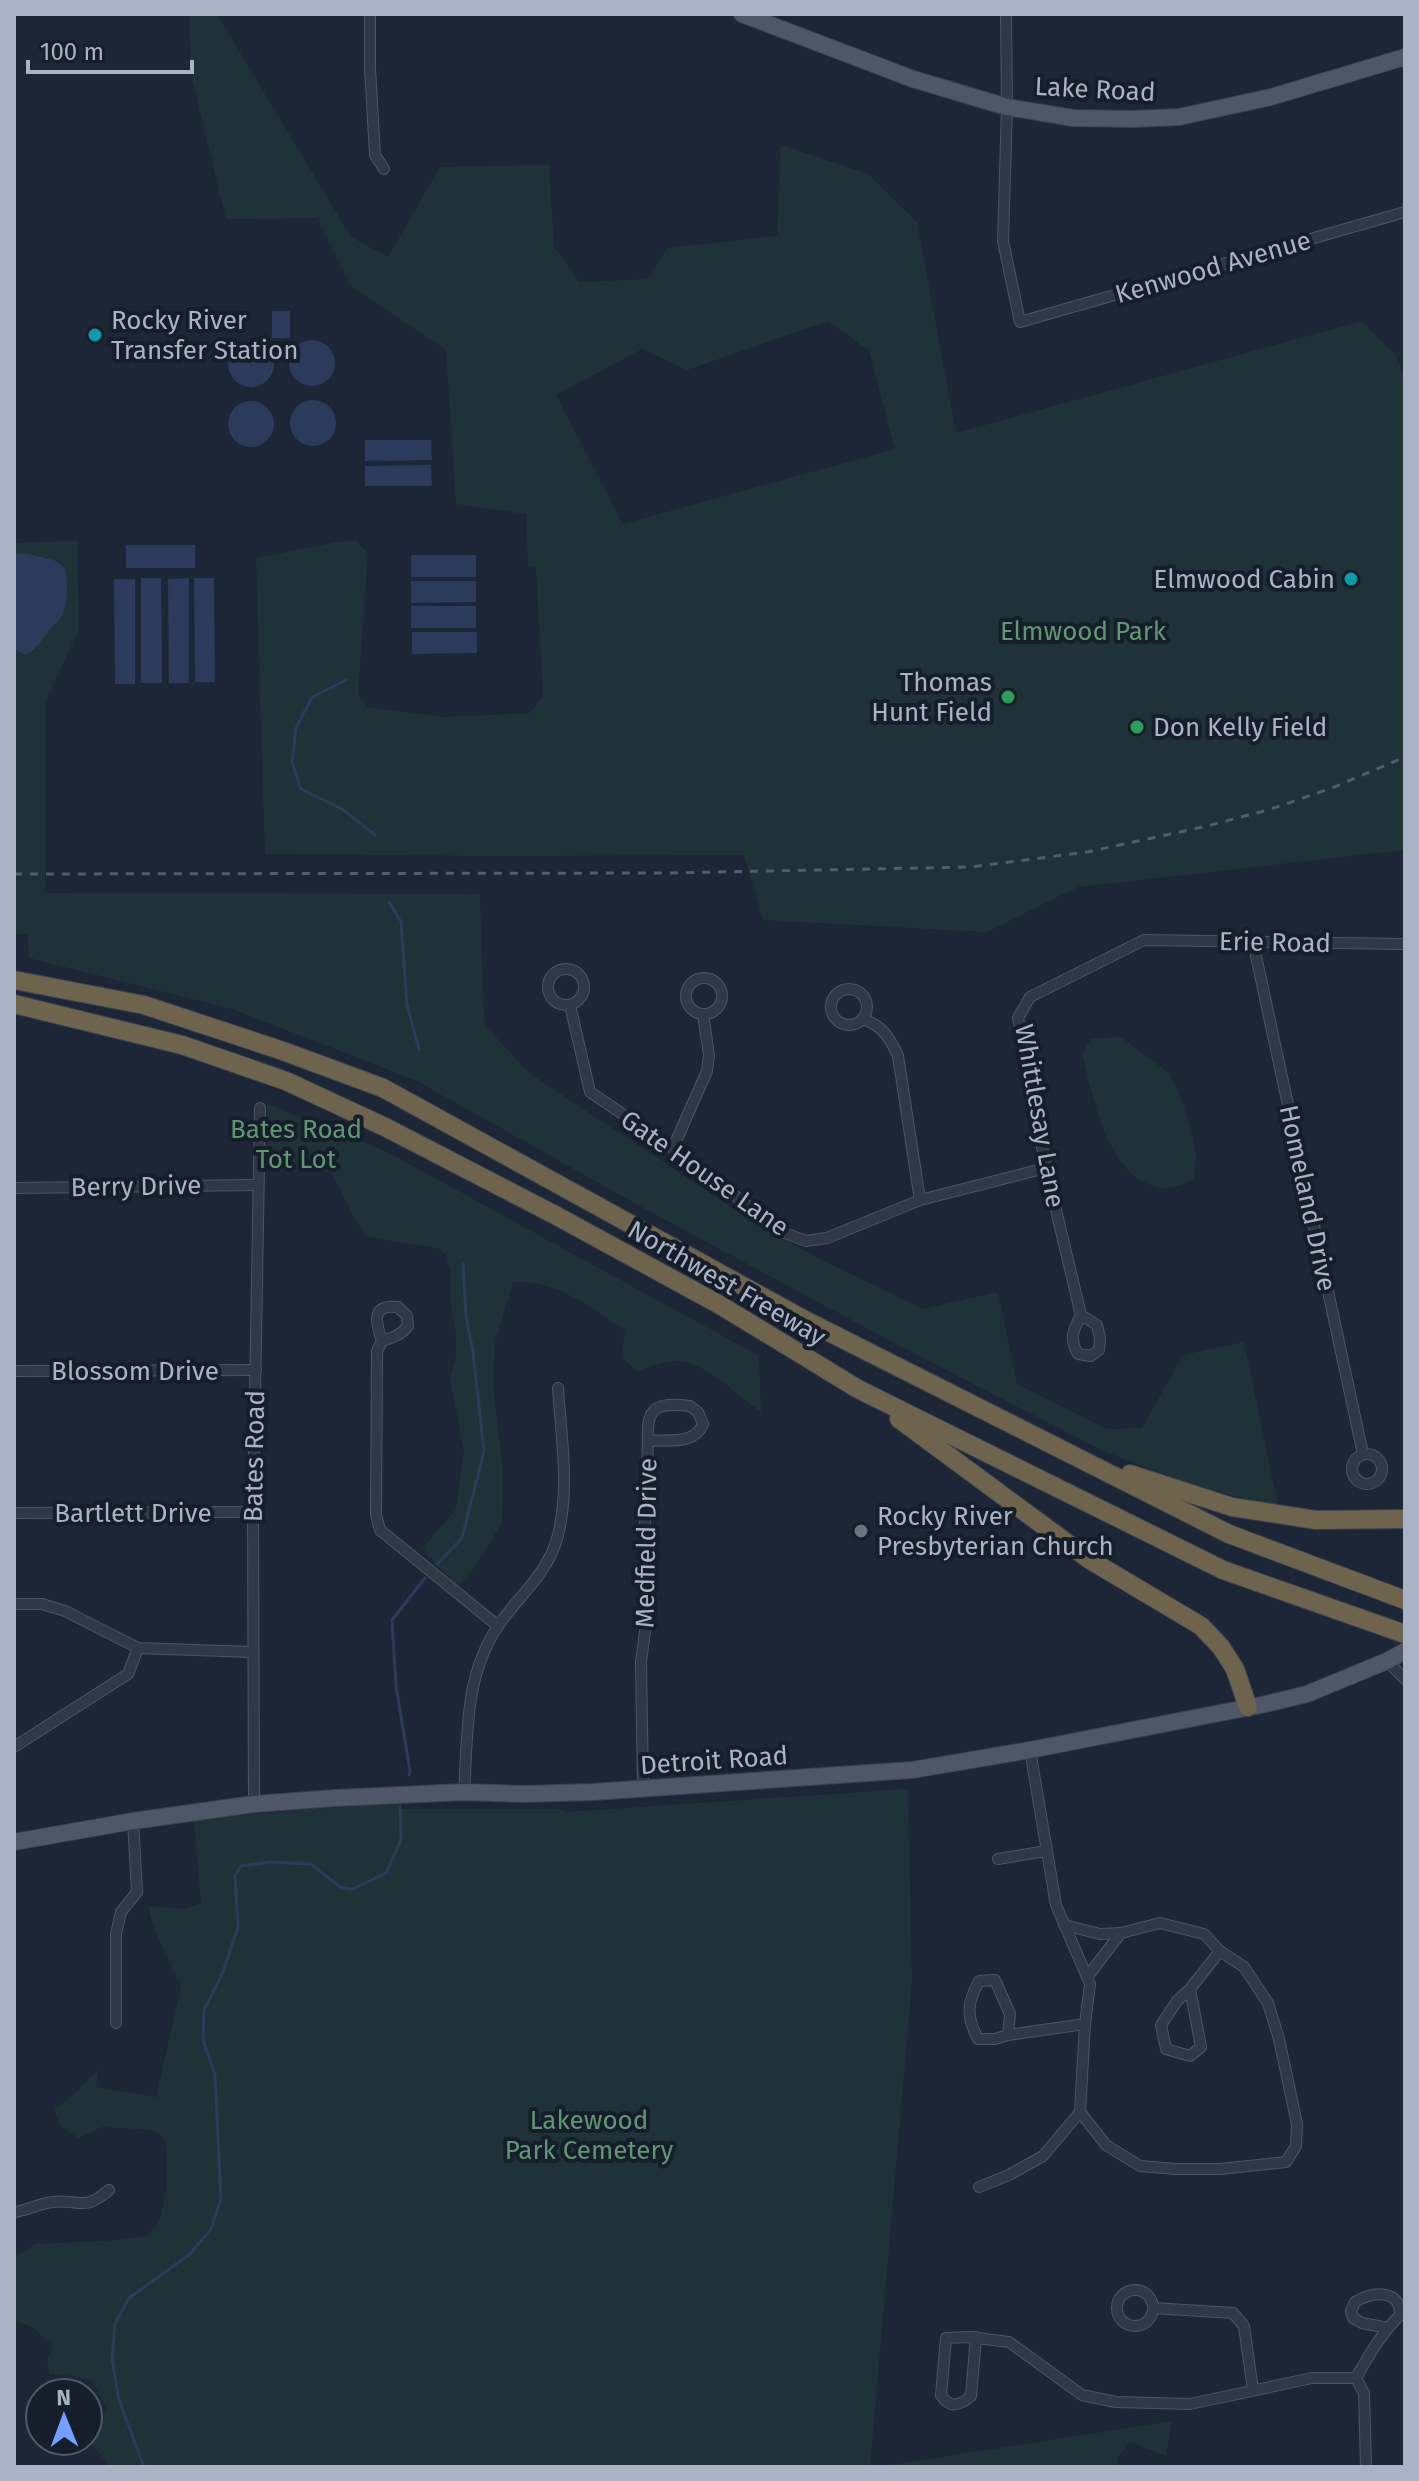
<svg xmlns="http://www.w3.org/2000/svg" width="1419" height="2481" viewBox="0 0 1419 2481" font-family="'Fira Sans',sans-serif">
<rect width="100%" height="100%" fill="#1d2636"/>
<g fill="#1f3237" fill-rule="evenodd">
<path d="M189 14H217L351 237 388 257 440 167 549 165 554 246 579 282 648 279 667 248 777 236 781 145 868 174 917 222 956 433 1362 321 1396 356 1405 378V850L1078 887 987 932 763 920 744 855 488 856 265 854 256 558 337 542 357 541 368 554 358 693 367 707 443 717 530 713 543 696 536 568 528 567 526 514 456 504 446 350 351 286 317 218 226 219 191 75ZM828 321 869 351 895 449 623 524 556 395 642 349 687 370Z"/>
<path d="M77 541 79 629 45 703V893L480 894 484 1024 528 1072 761 1227 818 1258 923 1309 998 1292 1017 1384 1107 1429 1142 1428 1183 1355 1244 1342 1278 1506 1200 1488 1103 1451 898 1345 645 1209 417 1081 232 1009 29 958 28 934H14V648L18 653 34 651 45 636 65 568C50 557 32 553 14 554V543Z"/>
<path d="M1121 1037 1169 1073 1180 1095 1191 1128 1196 1156 1194 1180C1185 1183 1172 1189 1163 1188 1108 1182 1094 1098 1082 1054L1091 1039Z"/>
<path d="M267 1103 322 1127 324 1124 391 1154 759 1356 761 1412C741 1397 710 1369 687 1362 671 1358 651 1366 637 1371 618 1356 622 1354 625 1331 592 1308 556 1279 513 1282L495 1343 493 1385 503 1474 502 1523 474 1568 461 1583 456 1584 422 1549 456 1509 464 1451 450 1380 456 1356V1334L450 1301 451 1272 446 1255 437 1248 368 1237C351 1218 344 1193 330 1172L267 1170Z"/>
<polygon points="908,1789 912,1981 870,2467 111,2467 92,2446 107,2408 92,2381 72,2376 50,2374 47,2361 52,2345 32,2327 14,2320 14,2258 35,2244 117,2240 147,2236 160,2220 167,2186 166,2139 154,2130 102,2127 78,2138 61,2126 54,2109 76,2093 98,2069 96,2087 156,2097 181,1987 154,1929 148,1906 184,1909 201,1903 194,1819 401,1802 401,1815 401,1809 559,1809 565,1812"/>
<polygon points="1172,2421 1166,2456 1130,2442 1117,2459 1119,2467 878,2467"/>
</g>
<g fill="#2c3b5b">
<rect x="272" y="311" width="18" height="27"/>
<circle cx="312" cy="363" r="23"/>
<circle cx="251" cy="364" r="23"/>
<circle cx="313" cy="423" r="23"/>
<circle cx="251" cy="424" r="23"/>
<polygon points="365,440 431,440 432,460 365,461"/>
<polygon points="431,465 432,486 365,486 365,466"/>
<rect x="126" y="545" width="69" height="23"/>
<path d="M25 553 54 560 65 568C67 582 69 599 63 613 60 620 52 627 47 633 39 644 28 664 14 648V554Z"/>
<rect x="411" y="555" width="65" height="22"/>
<polygon points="141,578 161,578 162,683 141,683"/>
<polygon points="189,578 189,683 169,683 168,579"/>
<polygon points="194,578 214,578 215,682 195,682"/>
<polygon points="114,579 135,579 135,684 115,684"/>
<polygon points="411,581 476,581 476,602 411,603"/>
<polygon points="476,606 476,628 411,628 411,606"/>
<polygon points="412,632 477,632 477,653 412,654"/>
</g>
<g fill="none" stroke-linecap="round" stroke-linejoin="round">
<g stroke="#2c3b5b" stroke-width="3">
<polyline points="346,680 312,697 296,728 292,762 301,789 342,809 375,835"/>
<polyline points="389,902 401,922 407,1005 419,1049"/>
<polyline points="437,1564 462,1538 484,1451 473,1352 466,1316 463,1263"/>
<polyline points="409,1775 410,1771 396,1686 392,1620 425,1578"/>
<polyline points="144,2467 119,2400 112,2359 115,2324 129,2298 190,2254 211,2229 221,2198 215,2075 203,2040 204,2010 223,1972 238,1927 235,1876 241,1866 271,1862 311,1864 340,1887 353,1889 386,1873 401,1840 400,1807"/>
</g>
<defs>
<g id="minor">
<polyline points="370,14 370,68 375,155 384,169"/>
<polyline points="1006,14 1007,107 1003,241 1020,322 1405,212"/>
<polyline points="1253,942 1363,1454"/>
<circle cx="566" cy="987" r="18"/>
<circle cx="704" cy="996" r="18"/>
<circle cx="849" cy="1007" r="18"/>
<polyline points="570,1005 590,1092 673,1148 782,1232 806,1241 827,1238 920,1200 1046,1168"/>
<path d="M862 1019C882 1025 890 1038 898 1056L920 1200"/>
<polyline points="673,1148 707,1071 709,1055 703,1014"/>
<polyline points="14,1188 257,1185"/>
<path d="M1081 1315 1097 1325 1100 1338 1099 1350 1091 1356 1078 1354C1069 1339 1073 1330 1081 1315L1046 1168 1018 1018 1030 997 1144 940 1405 944"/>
<path d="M382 1341C376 1323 370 1304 398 1307L407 1316 408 1326C401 1335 392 1338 382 1341L377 1351 376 1515 380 1530 498 1626"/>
<polyline points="14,1371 256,1370"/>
<circle cx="1367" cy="1469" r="15"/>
<polyline points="14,1513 253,1512"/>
<polyline points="14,1604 42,1604 65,1611 138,1648 252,1652"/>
<polyline points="1387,1661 1405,1679"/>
<polyline points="14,1747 128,1674 138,1648"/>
<path d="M643 1788 641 1662 650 1594V1576L644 1554 648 1441C667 1439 694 1446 703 1424L698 1412 690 1406C656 1402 646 1407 648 1441"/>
<path d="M464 1792C468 1734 464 1677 498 1626 519 1595 549 1573 558 1535 570 1487 561 1436 558 1388"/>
<polyline points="254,1804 253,1512 260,1108"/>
<polyline points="998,1859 1046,1851"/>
<polyline points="1064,1925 1100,1934 1121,1933"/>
<polyline points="1190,1989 1177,2001 1161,2025 1166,2049 1190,2056 1201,2047 1190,1989 1220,1951"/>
<polyline points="116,2023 116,1934 121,1912 137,1892 133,1821"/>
<path d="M1008 2035 995 2039H978C966 2016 967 2003 979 1981L995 1980 1010 2014 1008 2035 1085 2024"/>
<polyline points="1080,2112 1106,2145 1140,2166 1176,2169 1220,2169 1286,2162 1296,2146 1297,2124 1279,2039 1268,2003 1244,1967 1220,1951 1204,1934 1160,1923 1121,1933 1087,1977"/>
<polyline points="979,2187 1009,2175 1043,2156 1080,2112 1085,2024 1090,1984 1056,1905 1030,1750"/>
<path d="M14 2212C27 2211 39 2203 53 2202 80 2199 84 2212 109 2190"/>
<circle cx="1135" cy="2308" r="18"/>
<polyline points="1153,2308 1233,2313 1244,2326 1253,2390"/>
<path d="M976 2337 971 2396C959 2406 950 2409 941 2395L946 2338 969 2337 1009 2342 1082 2395 1116 2402 1190 2404 1312 2378H1356"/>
<path d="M1356 2378C1369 2355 1381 2334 1400 2315 1401 2288 1372 2292 1355 2302L1351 2311 1353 2318 1362 2323 1388 2328"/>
<polyline points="1356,2378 1364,2393 1366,2467"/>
</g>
<g id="primary">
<polyline points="742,14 913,79 1007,107 1073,118 1133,119 1179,117 1271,97 1405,57"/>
<polyline points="14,1842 133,1821 254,1804 335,1798 464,1792 524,1794 593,1792 912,1770 1030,1750 1266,1704 1307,1694 1387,1661 1405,1651"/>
</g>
<g id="motorway">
<polyline points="14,980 144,1005 283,1051 383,1088 803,1319 1229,1534 1405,1600"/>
<polyline points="14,1004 182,1045 286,1081 385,1127 555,1215 720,1305 858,1389 1223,1570 1405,1634"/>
<polyline points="899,1419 1090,1560 1201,1626 1221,1647 1235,1669 1248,1707"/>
<polyline points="1130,1474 1232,1507 1316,1520 1405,1519"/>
</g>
</defs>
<use href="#minor" stroke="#4e5565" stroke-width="12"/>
<use href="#primary" stroke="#3a4150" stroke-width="18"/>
<use href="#motorway" stroke="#3b4251" stroke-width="20"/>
<use href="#minor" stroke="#303847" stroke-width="10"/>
<use href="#primary" stroke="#4e5667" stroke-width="16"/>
<use href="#motorway" stroke="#6e644d" stroke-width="18"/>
<polyline stroke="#525b6f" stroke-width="3" stroke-dasharray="8 8" stroke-linecap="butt" points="14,874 667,873 971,867 1087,852 1203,827 1268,810 1332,788 1405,757"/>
</g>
<g fill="#0f9aa8" stroke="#161d2b" stroke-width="3">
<circle cx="95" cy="335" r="8"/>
<circle cx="1351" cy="579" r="8"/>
</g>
<g fill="#2e9e5b" stroke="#161d2b" stroke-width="3">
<circle cx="1008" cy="697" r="8"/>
<circle cx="1137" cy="727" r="8"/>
</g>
<circle fill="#6b7280" stroke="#161d2b" stroke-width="3" cx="861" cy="1531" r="8"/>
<g text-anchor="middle" stroke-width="8" stroke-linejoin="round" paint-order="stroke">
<g font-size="26" fill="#aab2c5" stroke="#161d2b">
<text transform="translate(1095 89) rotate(3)" y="9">Lake Road</text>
<text transform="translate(1213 267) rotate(-16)" y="9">Kenwood Avenue</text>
<text transform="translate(1275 942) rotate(1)" y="9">Erie Road</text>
<text transform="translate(1040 1116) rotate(80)" y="9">Whittlesay Lane</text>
<text transform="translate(705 1173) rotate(35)" y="9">Gate House Lane</text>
<text transform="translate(136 1186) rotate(-1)" y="9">Berry Drive</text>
<text transform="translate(1308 1198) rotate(78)" y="9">Homeland Drive</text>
<text transform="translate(727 1283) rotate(30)" y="9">Northwest Freeway</text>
<text x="135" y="1380">Blossom Drive</text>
<text transform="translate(254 1456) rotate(-89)" y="9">Bates Road</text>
<text x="133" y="1522">Bartlett Drive</text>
<text transform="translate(646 1543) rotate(-89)" y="9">Medfield Drive</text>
<text transform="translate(714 1760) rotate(-4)" y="9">Detroit Road</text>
</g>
<g font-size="26" fill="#aab2c5" stroke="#161d2b" text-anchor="start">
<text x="111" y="329">Rocky River<tspan x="111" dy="30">Transfer Station</tspan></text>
<text x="1335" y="588" text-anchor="end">Elmwood Cabin</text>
<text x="992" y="691" text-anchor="end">Thomas<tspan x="992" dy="30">Hunt Field</tspan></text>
<text x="1153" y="736">Don Kelly Field</text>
<text x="877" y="1525">Rocky River<tspan x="877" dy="30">Presbyterian Church</tspan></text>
</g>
<g font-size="26" fill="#609671" stroke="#161d2b">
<text x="1083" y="640">Elmwood Park</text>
<text x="296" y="1138">Bates Road<tspan x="296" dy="30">Tot Lot</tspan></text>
<text x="589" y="2129">Lakewood<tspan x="589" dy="30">Park Cemetery</tspan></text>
</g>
</g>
<rect width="1419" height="2481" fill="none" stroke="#aab2c5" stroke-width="32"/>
<g transform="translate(64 2417) rotate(359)"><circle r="38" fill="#161d2b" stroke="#515969" stroke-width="2"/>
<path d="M0-6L14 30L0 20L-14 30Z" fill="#749eff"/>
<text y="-12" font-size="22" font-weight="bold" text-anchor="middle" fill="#aab2c5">N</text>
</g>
<path d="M28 60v12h164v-12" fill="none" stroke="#aab2c5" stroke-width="4"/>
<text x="40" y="60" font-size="24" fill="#aab2c5" stroke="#161d2b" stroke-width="6" paint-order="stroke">100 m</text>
</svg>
